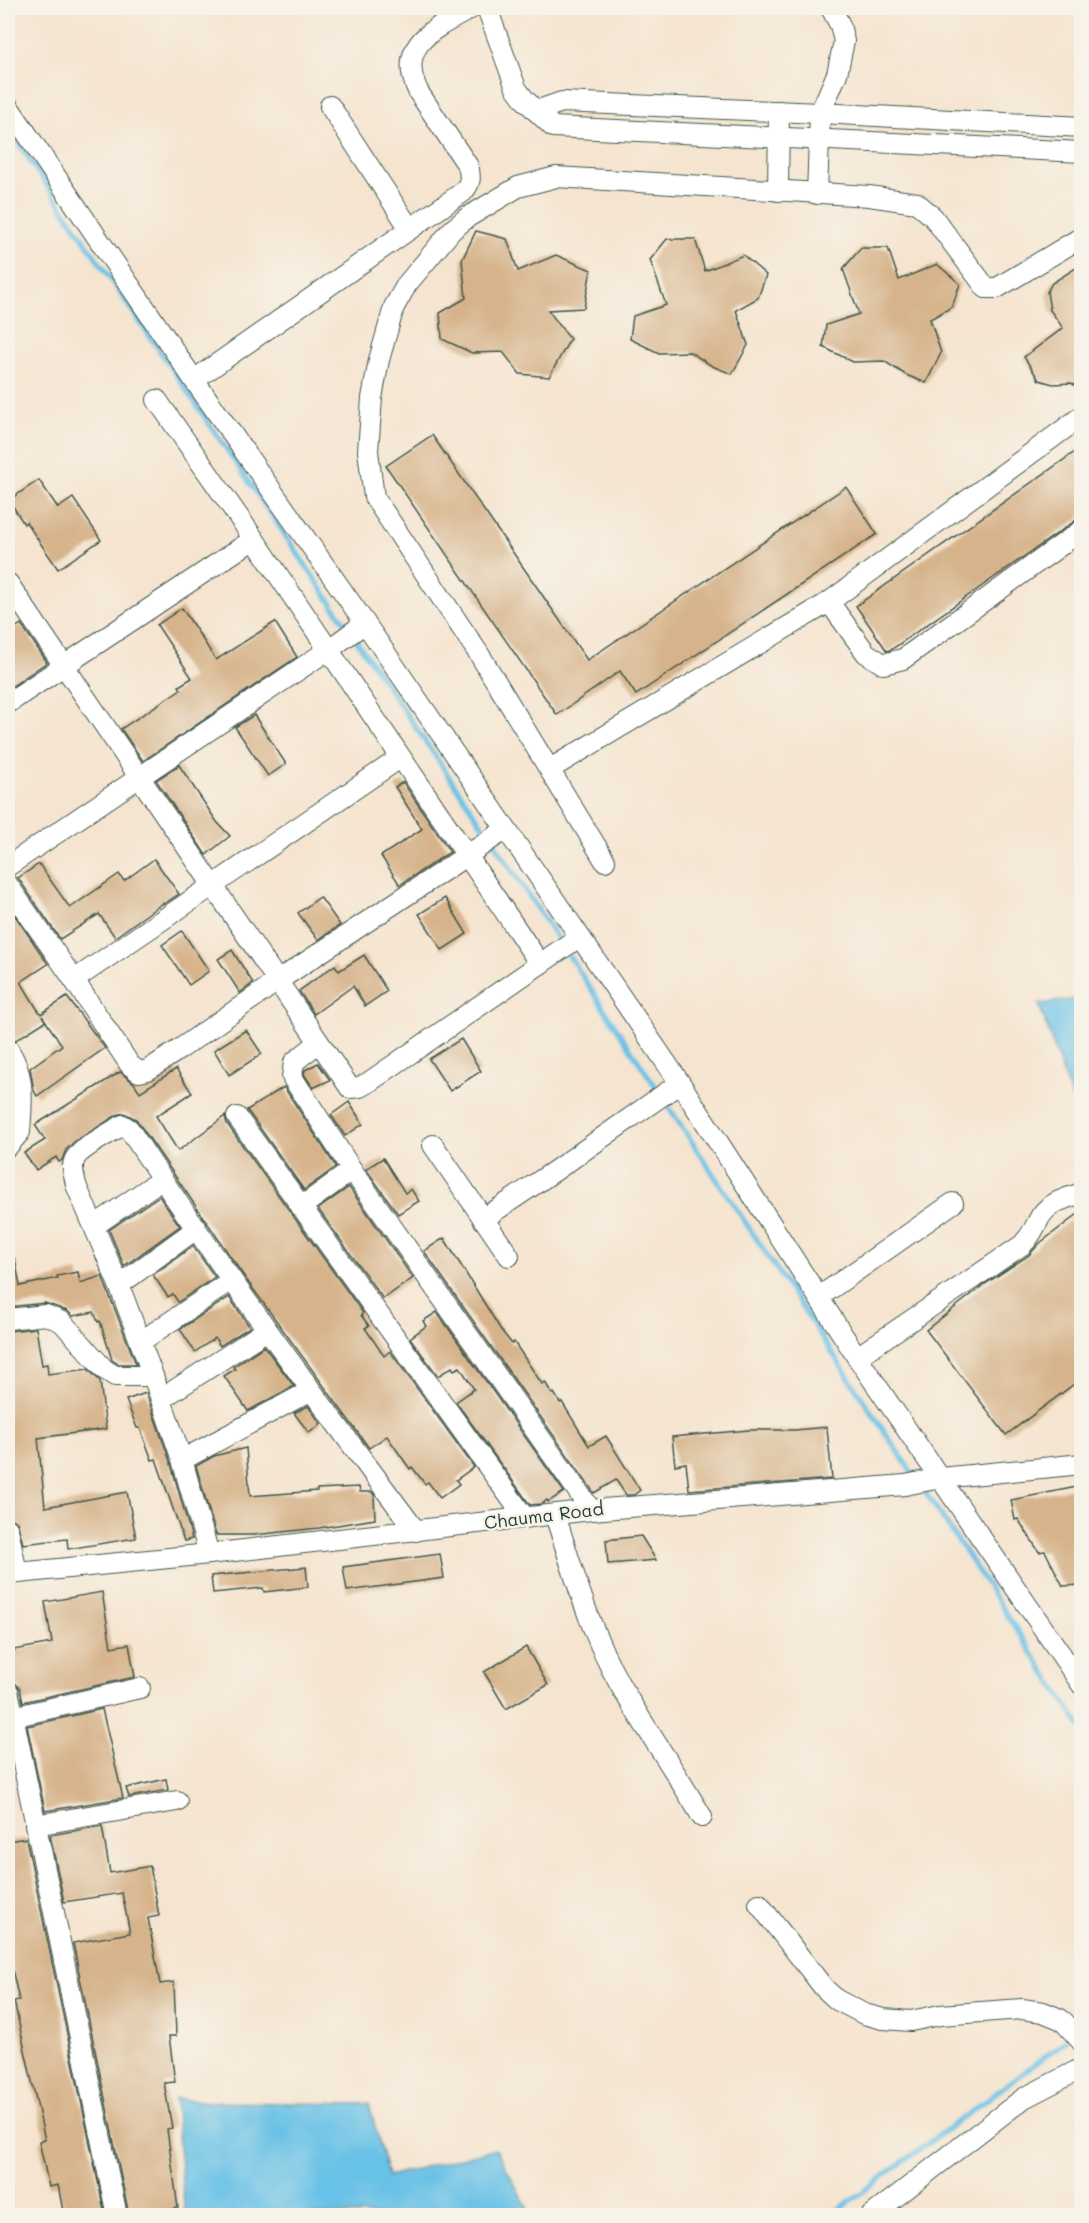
<svg xmlns="http://www.w3.org/2000/svg" width="1089" height="2223" viewBox="0 0 1089 2223" font-family="Mali,sans-serif">
<rect width="100%" height="100%" fill="#f7f3e8"/>
<filter id="ink" filterUnits="userSpaceOnUse"><feTurbulence type="fractalNoise" baseFrequency=".0167" numOctaves="2"/><feDisplacementMap in="SourceGraphic" scale="12" xChannelSelector="R" yChannelSelector="G"/><feConvolveMatrix kernelMatrix="1 2 1 2 8 2 1 2 1" color-interpolation-filters="sRGB"/></filter>
<filter id="wash" filterUnits="userSpaceOnUse"><feTurbulence type="fractalNoise" baseFrequency=".008" numOctaves="4" result="noise"/><feDisplacementMap in="SourceGraphic" scale="24" xChannelSelector="R" yChannelSelector="G"/><feGaussianBlur stdDeviation="1.35" result="paint"/><feColorMatrix in="noise" values="0 0 0 0 0 0 0 0 0 0 0 0 0 0 0 0 0 1.4 0 .05"/><feComposite in="paint" operator="in"/></filter>
<g filter="url(#wash)">
<rect width="100%" height="100%" fill="#f5e4cf"/>
<g fill="#68c1e6" stroke="#447f8d" stroke-width="1.5">
<polygon points="1081,998 1081,1097 1072,1099 1039,1004"/>
<polygon points="175,2098 209,2102 369,2104 388,2176 496,2149 531,2215 185,2215"/>
</g>
<g fill="none" stroke-linecap="round" stroke-linejoin="round">
<g stroke="#68c1e6" stroke-width="5">
<polyline points="8,128 349,629"/>
<polyline points="354,637 489,835"/>
<polyline points="494,843 559,941"/>
<polyline points="569,956 657,1089"/>
<polyline points="666,1103 916,1479"/>
<polyline points="922,1487 1082,1728"/>
<polyline points="830,2216 1067,2040"/>
</g>
</g>
<g id="blocks">
<g fill="#d6b38a">
<polygon points="476,231 507,239 518,271 556,255 591,270 584,308 548,310 570,339 549,377 520,374 503,352 472,353 442,339 440,313 466,298 462,260"/>
<polygon points="667,239 695,239 705,271 743,255 766,275 758,298 736,310 748,345 732,374 712,366 690,352 659,353 630,339 633,316 666,305 650,260"/>
<polygon points="861,248 888,248 899,280 937,264 960,284 952,307 930,319 941,353 926,383 906,375 884,361 853,362 823,347 826,325 859,314 843,269"/>
<polygon points="1082,264 1082,389 1071,383 1053,384 1039,380 1024,357 1063,328 1050,310 1047,292 1052,283"/>
<polygon points="432,435 587,660 846,487 877,534 636,695 620,671 557,715 386,466"/>
<polygon points="1082,447 1082,516 892,649 887,651 856,606"/>
<polygon points="39,480 58,508 73,498 101,540 58,569 26,522 24,524 9,500"/>
<polygon points="182,608 216,660 275,622 297,657 143,761 121,729 181,689 179,686 192,678 157,625"/>
<polygon points="21,624 47,662 8,689 8,633"/>
<polygon points="254,715 286,764 268,776 235,727"/>
<polygon points="179,765 217,822 230,836 206,855 156,780"/>
<polygon points="403,782 450,852 400,885 381,856 422,829 395,787"/>
<polygon points="154,859 179,894 164,904 163,903 115,937 99,914 60,939 18,878 39,864 70,908 119,874 124,881"/>
<polygon points="320,897 340,925 318,940 298,913"/>
<polygon points="445,898 467,934 442,950 419,914"/>
<polygon points="8,905 48,964 21,982 36,1007 41,1014 67,997 105,1048 37,1096 34,1091 30,1068 62,1045 42,1016 46,1021 16,1040 8,1037"/>
<polygon points="182,931 209,971 189,985 162,945"/>
<polygon points="232,950 253,983 240,993 218,959"/>
<polygon points="364,955 387,991 365,1006 353,986 314,1014 299,991 335,965 339,971"/>
<polygon points="246,1030 262,1054 229,1075 214,1050"/>
<polygon points="461,1039 481,1071 450,1091 429,1059"/>
<polygon points="318,1063 330,1080 313,1088 304,1074 305,1070"/>
<polygon points="176,1069 192,1093 156,1116 178,1151 225,1116 227,1124 363,1313 361,1315 369,1326 365,1328 384,1356 390,1351 474,1467 456,1480 459,1484 440,1498 428,1482 425,1484 412,1467 410,1469 387,1436 369,1448 243,1275 136,1119 124,1113 117,1115 74,1142 66,1150 62,1160 59,1162 56,1157 36,1170 24,1153 45,1140 35,1125 120,1072 134,1083 140,1092"/>
<polygon points="284,1087 336,1167 304,1190 247,1110"/>
<polygon points="349,1102 363,1124 345,1136 331,1115"/>
<polygon points="383,1158 405,1193 411,1189 419,1201 398,1214 366,1169"/>
<polygon points="349,1187 413,1278 383,1299 318,1209"/>
<polygon points="159,1196 180,1226 124,1266 109,1230"/>
<polygon points="1082,1211 1082,1378 1006,1435 926,1330 985,1284 1029,1255 1040,1243"/>
<polygon points="444,1238 501,1330 512,1344 514,1342 542,1384 545,1382 552,1394 554,1393 560,1403 562,1402 589,1446 606,1436 640,1490 634,1495 626,1495 616,1480 594,1493 424,1251"/>
<polygon points="193,1246 215,1277 178,1302 173,1294 168,1297 153,1275"/>
<polygon points="15,1259 20,1286 58,1278 57,1276 78,1272 80,1283 102,1276 136,1364 118,1364 112,1360 100,1321 98,1322 94,1312 73,1316 67,1311 45,1303 8,1307 8,1260"/>
<polygon points="229,1297 250,1327 220,1346 215,1338 195,1352 180,1329"/>
<polygon points="437,1312 564,1492 548,1502 547,1500 542,1504 530,1505 456,1402 474,1389 460,1367 454,1370 452,1367 438,1376 410,1338 426,1326 423,1321"/>
<polygon points="36,1328 42,1365 47,1364 48,1374 88,1369 100,1381 106,1429 38,1438 45,1507 127,1492 136,1538 68,1549 67,1539 23,1544 17,1522 9,1517 8,1501 8,1498 9,1497 8,1480 8,1331"/>
<polygon points="264,1346 294,1386 248,1411 224,1376 235,1369 233,1367"/>
<polygon points="146,1393 171,1464 192,1539 184,1541 156,1459 152,1460 140,1428 137,1428 126,1400"/>
<polygon points="308,1406 321,1424 309,1433 294,1413"/>
<polygon points="827,1427 832,1479 689,1490 686,1463 675,1465 672,1437 749,1430 795,1430"/>
<polygon points="246,1448 250,1496 317,1491 317,1489 359,1487 360,1492 372,1492 374,1495 375,1519 319,1528 254,1535 216,1535 196,1466 214,1456"/>
<polygon points="1082,1486 1082,1585 1063,1586 1045,1551 1039,1552 1018,1519 1015,1520 1011,1500"/>
<polygon points="641,1536 656,1560 608,1564 606,1540"/>
<polygon points="440,1554 444,1578 347,1591 343,1567"/>
<polygon points="306,1567 308,1587 264,1592 263,1588 213,1593 211,1576"/>
<polygon points="102,1592 111,1647 129,1644 135,1677 23,1702 20,1688 13,1681 8,1651 52,1643 45,1602"/>
<polygon points="526,1647 548,1685 506,1709 484,1672"/>
<polygon points="102,1709 123,1798 45,1811 27,1726"/>
<polygon points="166,1779 168,1790 129,1797 126,1788"/>
<polygon points="102,1826 110,1873 150,1866 159,1916 148,1918 160,1984 174,1982 176,2036 169,2036 175,2082 164,2083 172,2128 167,2129 178,2208 133,2214 132,2210 128,2211 73,1943 130,1933 122,1893 64,1902 50,1835"/>
<polygon points="26,1838 105,2215 64,2216 58,2185 49,2187 39,2141 45,2140 14,2001 19,2000 10,1960 8,1960 8,1841"/>
</g>
</g>
</g>
<g filter="url(#ink)">
<use href="#blocks" fill-opacity="0" stroke="#3f564b" stroke-width="1.5"/>
<g fill="none" stroke-linecap="round" stroke-linejoin="round">
<defs>
<g id="minor">
<polyline points="487,8 516,88 525,100 553,127 1082,152"/>
<polyline points="8,106 194,380 365,623 680,1083 857,1357 1082,1685"/>
<polyline points="330,106 410,229"/>
<polyline points="536,111 562,102 820,113 1082,127"/>
<polyline points="778,191 779,111"/>
<polyline points="817,194 820,113 837,74 844,41 840,25 831,8"/>
<path d="M194 380 463 192C471 183 471 177 468 166L419 93C394 44 436 28 472 8"/>
<polyline points="157,400 254,539 540,964"/>
<polyline points="8,583 350,1088 360,1087 369,1082 579,937"/>
<polyline points="829,602 866,653 883,664 903,659 1082,530"/>
<polyline points="8,703 254,539"/>
<polyline points="550,769 829,602 1082,416"/>
<polyline points="605,861 481,657 374,497 368,451 372,398 379,360 394,307 407,284 452,230 468,217 518,187 556,177 869,196 917,203 933,217 986,288 997,288 1082,237"/>
<polyline points="8,866 328,650 365,623"/>
<polyline points="8,885 74,980 130,1065 139,1072 148,1070 180,1049 276,982 505,830"/>
<polyline points="74,980 400,758"/>
<polyline points="318,1043 294,1062 292,1077 352,1170"/>
<path d="M8 1049C26 1076 22 1101 20 1132L8 1146"/>
<polyline points="237,1117 525,1518"/>
<polyline points="433,1145 509,1256"/>
<polyline points="301,1207 352,1170 591,1510"/>
<polyline points="483,1219 556,1170 680,1083"/>
<polyline points="94,1226 162,1179"/>
<polyline points="119,1285 196,1229"/>
<polyline points="819,1297 953,1203"/>
<polyline points="8,1319 46,1315 62,1322 104,1369 115,1376 153,1376"/>
<polyline points="140,1342 232,1280"/>
<path d="M857 1357 1022 1245C1032 1235 1032 1232 1038 1221 1046 1203 1064 1199 1082 1193"/>
<polyline points="161,1399 267,1330"/>
<polyline points="182,1460 310,1391"/>
<path d="M555 1515C574 1573 590 1632 620 1685 646 1729 676 1772 702 1817"/>
<polyline points="8,1529 17,1573"/>
<path d="M209 1554 182 1460 153 1376 119 1285 76 1185C75 1177 71 1169 74 1161 77 1150 112 1132 123 1125L129 1129C219 1267 317 1399 416 1531"/>
<polyline points="8,1574 209,1554 591,1510 905,1485 941,1478 1082,1464"/>
<polyline points="8,1691 117,2216"/>
<polyline points="12,1717 140,1688"/>
<polyline points="35,1825 177,1801"/>
<polyline points="759,1904 824,1988 837,2000 864,2014 883,2019 911,2021 940,2015 1022,2009 1043,2012 1060,2019 1064,2022 1082,2042"/>
<polyline points="871,2216 1024,2098 1082,2068"/>
</g>
</defs>
<use href="#minor" stroke="#3f564b" stroke-width="22"/>
<use href="#minor" stroke="#fff" stroke-width="20"/>
</g>
</g>
<g text-anchor="middle" stroke-width="5" stroke-linejoin="round" paint-order="stroke">
<g font-size="18" fill="#1f3d34" stroke="#f7f3e8">
<text transform="translate(544 1516) rotate(-7)" y="6">Chauma Road</text>
</g>
</g>
<rect width="1089" height="2223" fill="none" stroke="#f7f3e8" stroke-width="30"/>
</svg>
